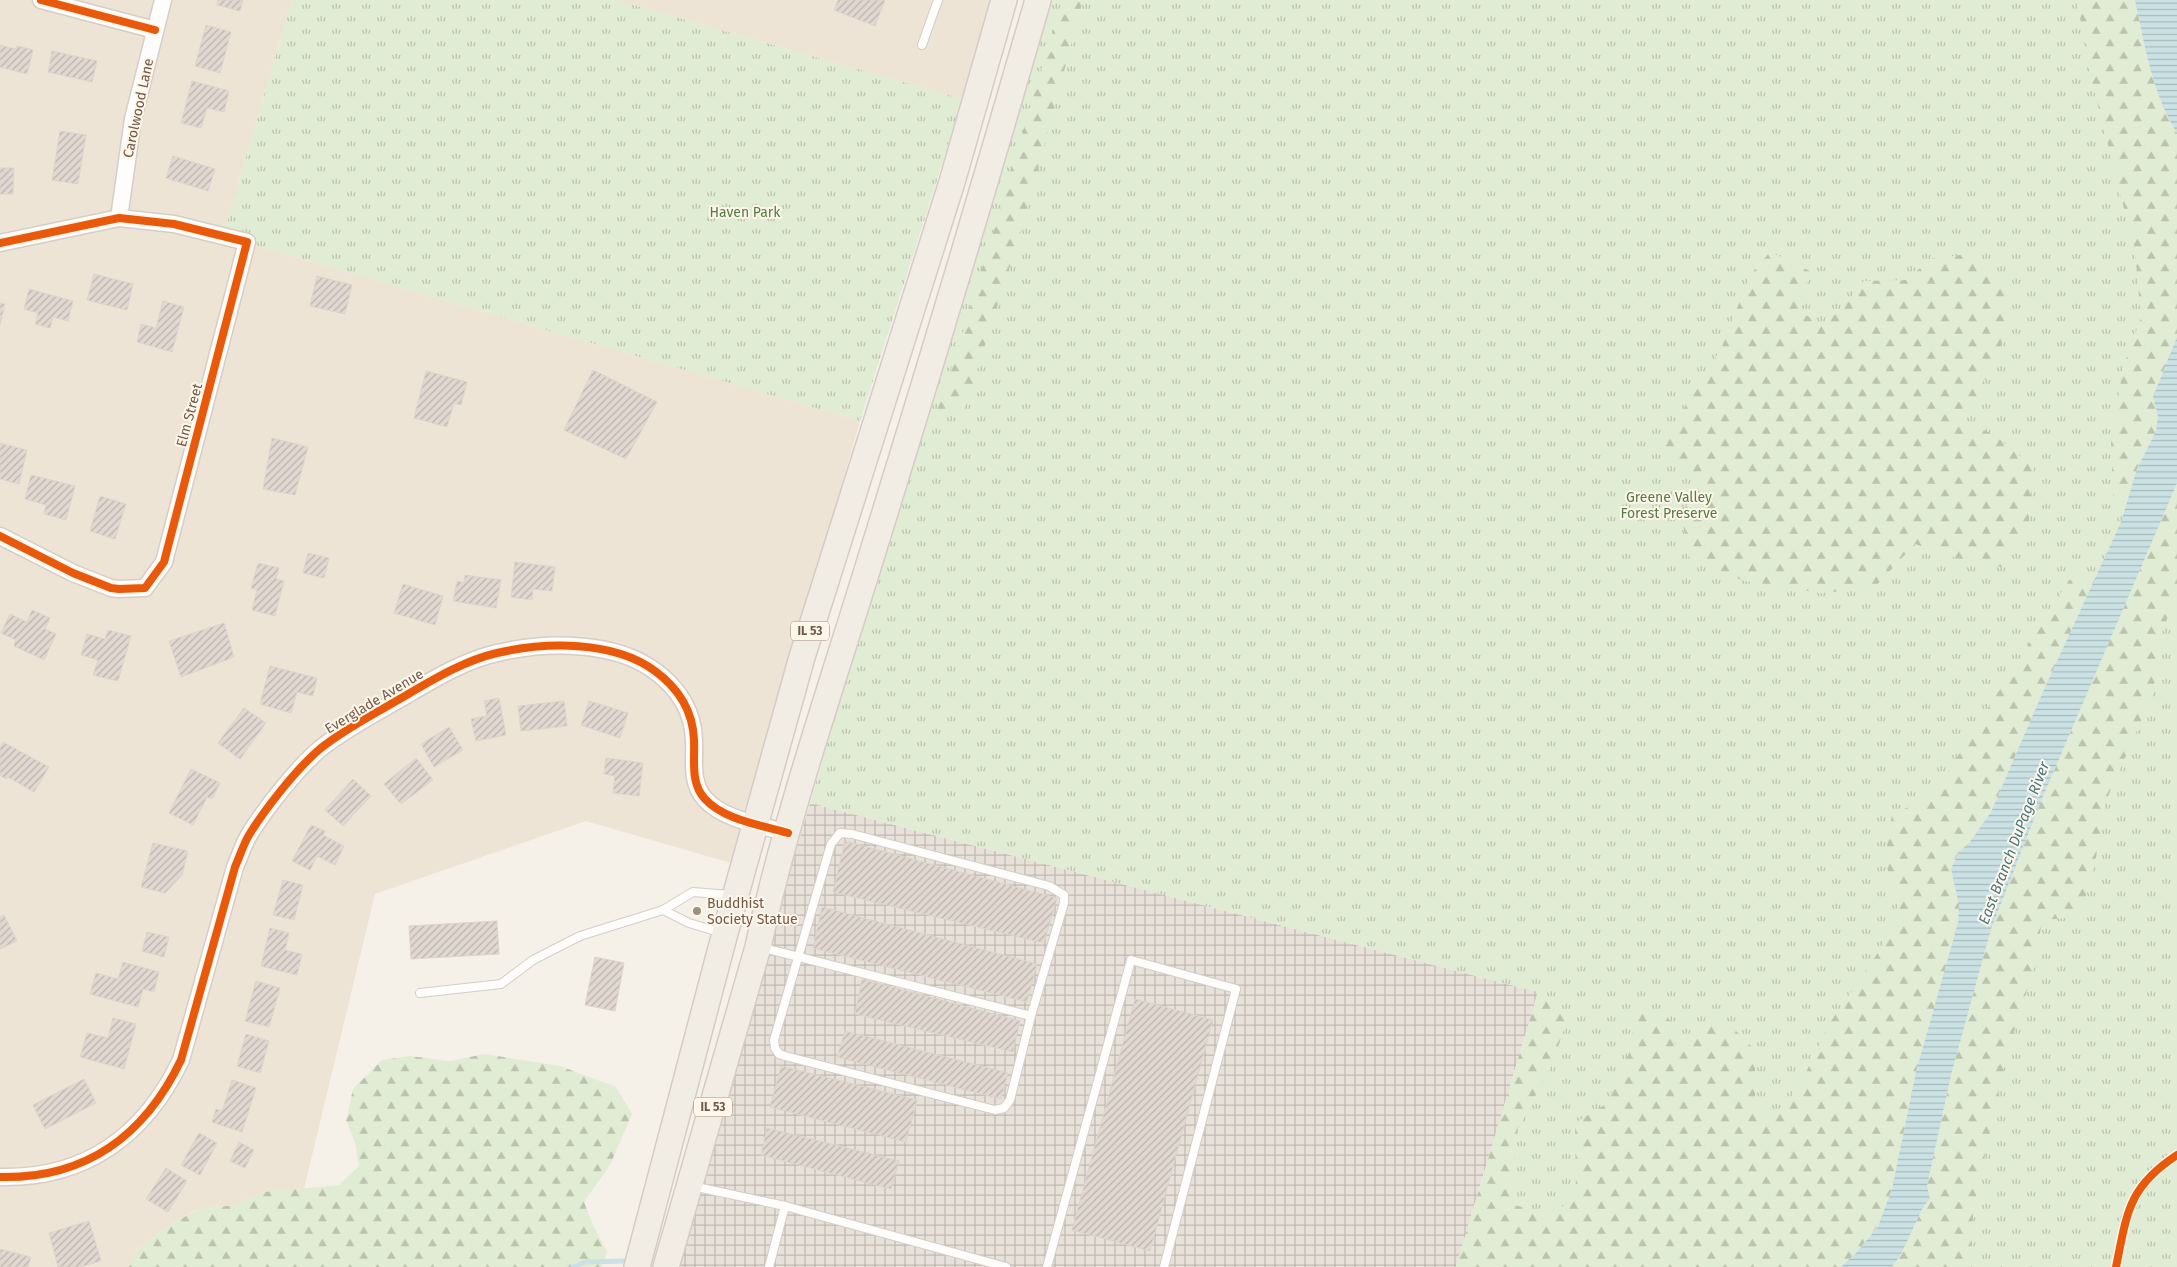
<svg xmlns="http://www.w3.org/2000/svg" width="2177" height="1267" viewBox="0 0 2177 1267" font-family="'Fira Sans',sans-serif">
<defs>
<pattern id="industrial-grid" width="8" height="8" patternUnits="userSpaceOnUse" patternTransform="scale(1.25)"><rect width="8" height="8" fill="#e7e1d9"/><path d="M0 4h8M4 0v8" fill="none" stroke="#c0b9b2"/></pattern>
<pattern id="grass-tufts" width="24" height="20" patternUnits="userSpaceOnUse" patternTransform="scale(1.25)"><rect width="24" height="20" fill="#e1ecd4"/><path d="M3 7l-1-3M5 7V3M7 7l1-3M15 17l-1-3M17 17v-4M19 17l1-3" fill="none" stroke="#bbc2ae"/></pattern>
<pattern id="forest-firs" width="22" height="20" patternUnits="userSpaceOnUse" patternTransform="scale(1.25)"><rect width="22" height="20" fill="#e1ecd4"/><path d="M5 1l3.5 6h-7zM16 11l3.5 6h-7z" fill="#bbc2ae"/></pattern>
<pattern id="water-rules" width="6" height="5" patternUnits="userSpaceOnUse" patternTransform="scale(1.25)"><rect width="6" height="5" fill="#cbe2e5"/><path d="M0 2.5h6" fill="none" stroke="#a9babc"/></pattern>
<pattern id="building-hatch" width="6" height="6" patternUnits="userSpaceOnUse" patternTransform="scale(1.25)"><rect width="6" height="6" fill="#e1d9d1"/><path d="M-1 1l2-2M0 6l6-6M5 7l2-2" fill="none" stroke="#bbb3ac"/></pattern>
</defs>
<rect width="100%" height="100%" fill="#f5f1e9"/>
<g fill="#eee4d6">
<polygon points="0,0 292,0 223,236 860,421 734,864 586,821 375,894 304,1189 264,1192 235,1205 195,1210 163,1230 137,1250 129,1267 0,1267"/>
<polygon points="616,0 992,0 963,99"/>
</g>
<polygon fill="url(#industrial-grid)" points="810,803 1538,992 1456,1267 675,1267"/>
<g fill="url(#grass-tufts)">
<polygon points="292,0 616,0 963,99 860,421 223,236"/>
<polygon points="1041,0 2177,0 2177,1267 1456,1267 1538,992 810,803"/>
</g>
<g fill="url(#forest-firs)">
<polygon points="1062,0 1083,0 1023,225 964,411 934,420 964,329"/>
<path d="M2077 0H2135C2145 46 2152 92 2177 133V337L2153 397 2158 416 2156 431 2137 469 2126 503 2113 495 2111 443 2123 367 2141 318 2135 252 2089 70Z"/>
<polygon points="1770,252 1810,271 1798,311 1824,325 1842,308 1864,281 1907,280 1930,259 1960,255 1986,262 2005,281 2011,325 1964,422 1993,434 2034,467 2028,528 2001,567 1956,558 1915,544 1874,588 1821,593 1744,581 1690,559 1683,525 1691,480 1664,448 1690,397 1722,347 1750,275"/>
<polygon points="2177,483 2177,593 2160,638 2153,694 2105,803 2095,863 2080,917 2042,920 2035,966 2008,1050 1974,1205 1969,1267 1892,1267 1901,1254 1924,1205 1930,1199 1927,1186 1951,1075 1991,929 2041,801"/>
<polygon points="2099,572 2042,694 1991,812 1970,842 1958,853 1951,868 1959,905 1958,923 1916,1072 1892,1189 1878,1226 1855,1254 1841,1267 1456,1267 1538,992 1568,1016 1553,1063 1518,1128 1510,1204 1551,1214 1576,1197 1575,1123 1606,1104 1630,1051 1637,1002 1671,1021 1677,1056 1699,1025 1730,1025 1755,1050 1755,1107 1774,1120 1800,1085 1829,1024 1877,954 1899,913 1885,859 1892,814 1932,797 2069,580"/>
<polygon points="485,1054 560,1066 616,1087 632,1114 610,1165 584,1202 592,1223 607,1252 602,1267 129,1267 137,1250 163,1230 196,1210 235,1205 264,1192 339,1185 359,1166 355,1143 346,1120 353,1089 382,1060 410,1056 449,1061"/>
</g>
<g fill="url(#water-rules)">
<path d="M2135 0H2177V133C2152 92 2145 46 2135 0Z"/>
<polygon points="2177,337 2177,483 2041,801 1991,929 1951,1075 1927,1186 1930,1199 1924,1205 1901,1254 1892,1267 1841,1267 1855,1254 1878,1227 1892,1189 1916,1072 1958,923 1959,905 1951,869 1958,853 1970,842 1991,812 2042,694 2121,522 2137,469 2156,431 2158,416 2153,397"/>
</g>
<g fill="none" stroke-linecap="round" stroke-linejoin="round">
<polyline stroke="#cbe2e5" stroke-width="5" points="573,1267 586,1262 624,1261"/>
</g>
<g fill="url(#building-hatch)" stroke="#ddd4cb">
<polygon points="218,0 243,0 240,11 217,5"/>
<polygon points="838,0 885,0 875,26 834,10"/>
<polygon points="206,25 231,32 220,73 195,66"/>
<polygon points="0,45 16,49 17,46 33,50 27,74 0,67"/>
<polygon points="52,51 97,61 92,82 48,72"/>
<polygon points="192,81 229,91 224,112 207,108 201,128 181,123"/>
<polygon points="60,131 86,135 78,184 52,180"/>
<polygon points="173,156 215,169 208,191 166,178"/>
<polygon points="0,168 14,168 13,194 0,194"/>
<polygon points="94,274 133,284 127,310 87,300"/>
<polygon points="317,276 352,285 345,314 310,306"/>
<polygon points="29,289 73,301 68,321 53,317 50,328 35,324 38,313 24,309"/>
<polygon points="163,301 184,307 172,352 137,342 141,324 156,328"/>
<polygon points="0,303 5,304 0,325"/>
<polygon points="593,370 657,402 626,459 564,430"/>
<polygon points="426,371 467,382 461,405 454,403 447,427 414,418"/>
<polygon points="272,438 308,447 295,495 263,489"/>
<polygon points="0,443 27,450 19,484 0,479"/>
<polygon points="31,475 75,486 66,520 44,514 46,505 25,499"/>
<polygon points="100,496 126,504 115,539 90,531"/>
<polygon points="308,553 329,558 324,578 303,573"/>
<polygon points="515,562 555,567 552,591 533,589 532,600 511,597"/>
<polygon points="258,563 279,568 276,579 284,581 275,616 252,610 257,590 251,588"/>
<polygon points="465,575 501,580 496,608 453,601 457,581 464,583"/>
<polygon points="403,584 443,596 435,625 394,613"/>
<polygon points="32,610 50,618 45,629 56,634 44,660 14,646 16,640 1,633 10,614 27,622"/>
<polygon points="224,623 234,657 181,677 169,641"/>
<polygon points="108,630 131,636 118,681 93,675 98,660 81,655 87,634 105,639"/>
<polygon points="270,666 317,678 313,696 297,692 291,713 260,704"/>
<polygon points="499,698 506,735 476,741 471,719 487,716 484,701"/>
<polygon points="564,701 567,726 521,731 518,706"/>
<polygon points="589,701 628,713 620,738 581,725"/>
<polygon points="244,708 266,723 240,759 218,743"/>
<polygon points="449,727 463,750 434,767 421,744"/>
<polygon points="3,742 49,767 34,792 8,777 6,779 0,775 0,748"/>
<polygon points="416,758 433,780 401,804 384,784"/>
<polygon points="606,758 643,763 639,796 613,793 615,776 604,774"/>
<polygon points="191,769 220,783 212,799 207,797 193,825 169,813"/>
<polygon points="353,779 371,796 343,826 325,810"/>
<polygon points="311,825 325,831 323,835 344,846 335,865 317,856 310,870 292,861"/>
<polygon points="845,841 1057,898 1044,943 833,892"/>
<polygon points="153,843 188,851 182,875 165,893 141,887"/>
<polygon points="283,880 303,885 294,920 273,915"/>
<polygon points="822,907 1037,964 1027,1002 813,948"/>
<polygon points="4,915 17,941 0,949 0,917"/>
<polygon points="497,921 499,954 411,959 409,926"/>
<polygon points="270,928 289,933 285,950 302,954 297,975 261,966"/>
<polygon points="147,932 169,937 164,957 142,951"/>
<polygon points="595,957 624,963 615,1011 585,1005"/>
<polygon points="123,962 159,972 154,992 143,989 138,1007 90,994 96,973 118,979"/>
<polygon points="862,979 1020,1021 1013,1052 855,1014"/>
<polygon points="256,981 280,988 269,1027 245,1021"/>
<polygon points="1135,999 1213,1020 1150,1251 1072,1230"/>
<polygon points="113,1018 136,1024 124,1069 80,1057 87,1033 108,1038"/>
<polygon points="845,1031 1008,1073 1001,1099 837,1057"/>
<polygon points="246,1034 269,1041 260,1073 237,1066"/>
<polygon points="781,1066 917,1100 906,1142 770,1107"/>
<polygon points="84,1079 96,1103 45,1129 33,1105"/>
<polygon points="232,1080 256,1088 242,1132 212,1122 216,1109 222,1111"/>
<polygon points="767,1128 899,1161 891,1189 761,1155"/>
<polygon points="199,1133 217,1143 200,1175 181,1165"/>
<polygon points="239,1142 254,1150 245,1168 230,1161"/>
<polygon points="166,1168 187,1181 168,1212 146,1199"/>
<polygon points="89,1221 101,1261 80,1267 58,1267 49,1233"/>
<polygon points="0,1249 31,1257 28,1267 0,1267"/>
</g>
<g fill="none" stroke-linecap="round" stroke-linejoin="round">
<defs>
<g id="service">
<polyline points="922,45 938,0"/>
<polyline points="722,933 689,923 663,910 693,892 731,895"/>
<path d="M760 947C850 970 941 993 1031 1016L1010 1100 1004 1108 995 1110 785 1056 779 1054 775 1048 774 1040 831 844 840 833 852 834 1049 886 1064 895V903L1031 1016"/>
<polyline points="420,993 501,984 533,960 580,936 663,910"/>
<polyline points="692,1186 785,1206 1006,1267"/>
<polyline points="769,1267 785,1206"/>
<polyline points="1047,1267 1131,960 1236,989 1164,1267"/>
</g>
<g id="minor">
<polyline points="41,0 155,30"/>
<polyline points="119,218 133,119 163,0"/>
<polyline points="0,243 119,218 174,224 247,242 164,562 145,588 119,589 111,588 73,573 0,536"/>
<path d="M0 1177C86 1179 145 1135 181 1060L235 867C240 856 243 845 249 835 265 809 297 768 321 748 345 729 372 715 398 700 429 682 462 661 497 653 545 642 613 640 655 671 678 688 693 711 694 740 695 760 690 783 705 799 724 820 761 825 788 833"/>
</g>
<g id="primary">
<polyline points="637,1267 725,933 802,657 952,182 1004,0"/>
<path d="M666 1267 758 947C787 813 833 682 873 551 930 368 985 184 1038 0"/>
</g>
</defs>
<use href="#service" stroke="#d4cec7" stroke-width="10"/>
<use href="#minor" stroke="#d4cec7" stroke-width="19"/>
<use href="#primary" stroke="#d4ccc5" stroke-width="28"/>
<use href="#service" stroke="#fefdfc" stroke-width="8"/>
<use href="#minor" stroke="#fefdfc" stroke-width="16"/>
<use href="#primary" stroke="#f1ede5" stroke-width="25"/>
<defs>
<g id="cycleway">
<polyline points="41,0 155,30"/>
<polyline points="0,243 119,218 174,224 247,242 164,562 145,588 119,589 111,588 73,573 0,536"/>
<path d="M0 1177C86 1179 145 1135 181 1060L235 867C240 856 243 845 249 835 265 809 297 768 321 748 345 729 372 715 398 700 429 682 462 661 497 653 545 642 613 640 655 671 678 688 693 711 694 740 695 760 690 783 705 799 724 820 761 825 788 833"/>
<path d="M2116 1267C2127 1213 2128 1187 2177 1155"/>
</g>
</defs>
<use href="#cycleway" stroke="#fef6e9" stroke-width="11"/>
<use href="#cycleway" stroke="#e8590c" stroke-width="8"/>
</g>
<circle fill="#9f8e82" stroke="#fef6e9" stroke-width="2" cx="697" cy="911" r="5"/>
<g text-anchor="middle" stroke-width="4" stroke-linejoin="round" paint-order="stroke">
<g fill="#fef6e9" stroke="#9b887a" stroke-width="1">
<rect x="791" y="621.5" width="38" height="19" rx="4"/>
<rect x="694" y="1097.5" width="38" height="19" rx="4"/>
</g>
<g font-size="12" font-weight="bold" fill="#71594b">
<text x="810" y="635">IL 53</text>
<text x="713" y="1111">IL 53</text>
</g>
<g font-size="14" fill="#71594b" stroke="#fef6e9">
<text transform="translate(138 108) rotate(-78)" y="5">Carolwood Lane</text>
<text transform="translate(189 415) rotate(-75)" y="5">Elm Street</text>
<text transform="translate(374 701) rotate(-31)" y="5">Everglade Avenue</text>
</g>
<g font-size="14" fill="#547c46" stroke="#fef6e9">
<text x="745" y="217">Haven Park</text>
<text x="1669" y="502">Greene Valley<tspan x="1669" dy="16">Forest Preserve</tspan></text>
</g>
<g font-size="14" fill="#71594b" stroke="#fef6e9" text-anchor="start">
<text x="707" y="908">Buddhist<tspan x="707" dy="16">Society Statue</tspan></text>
</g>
<g font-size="15" font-style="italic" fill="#467784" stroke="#fef6e9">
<text transform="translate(2014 843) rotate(-69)" y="5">East Branch DuPage River</text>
</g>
</g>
</svg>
